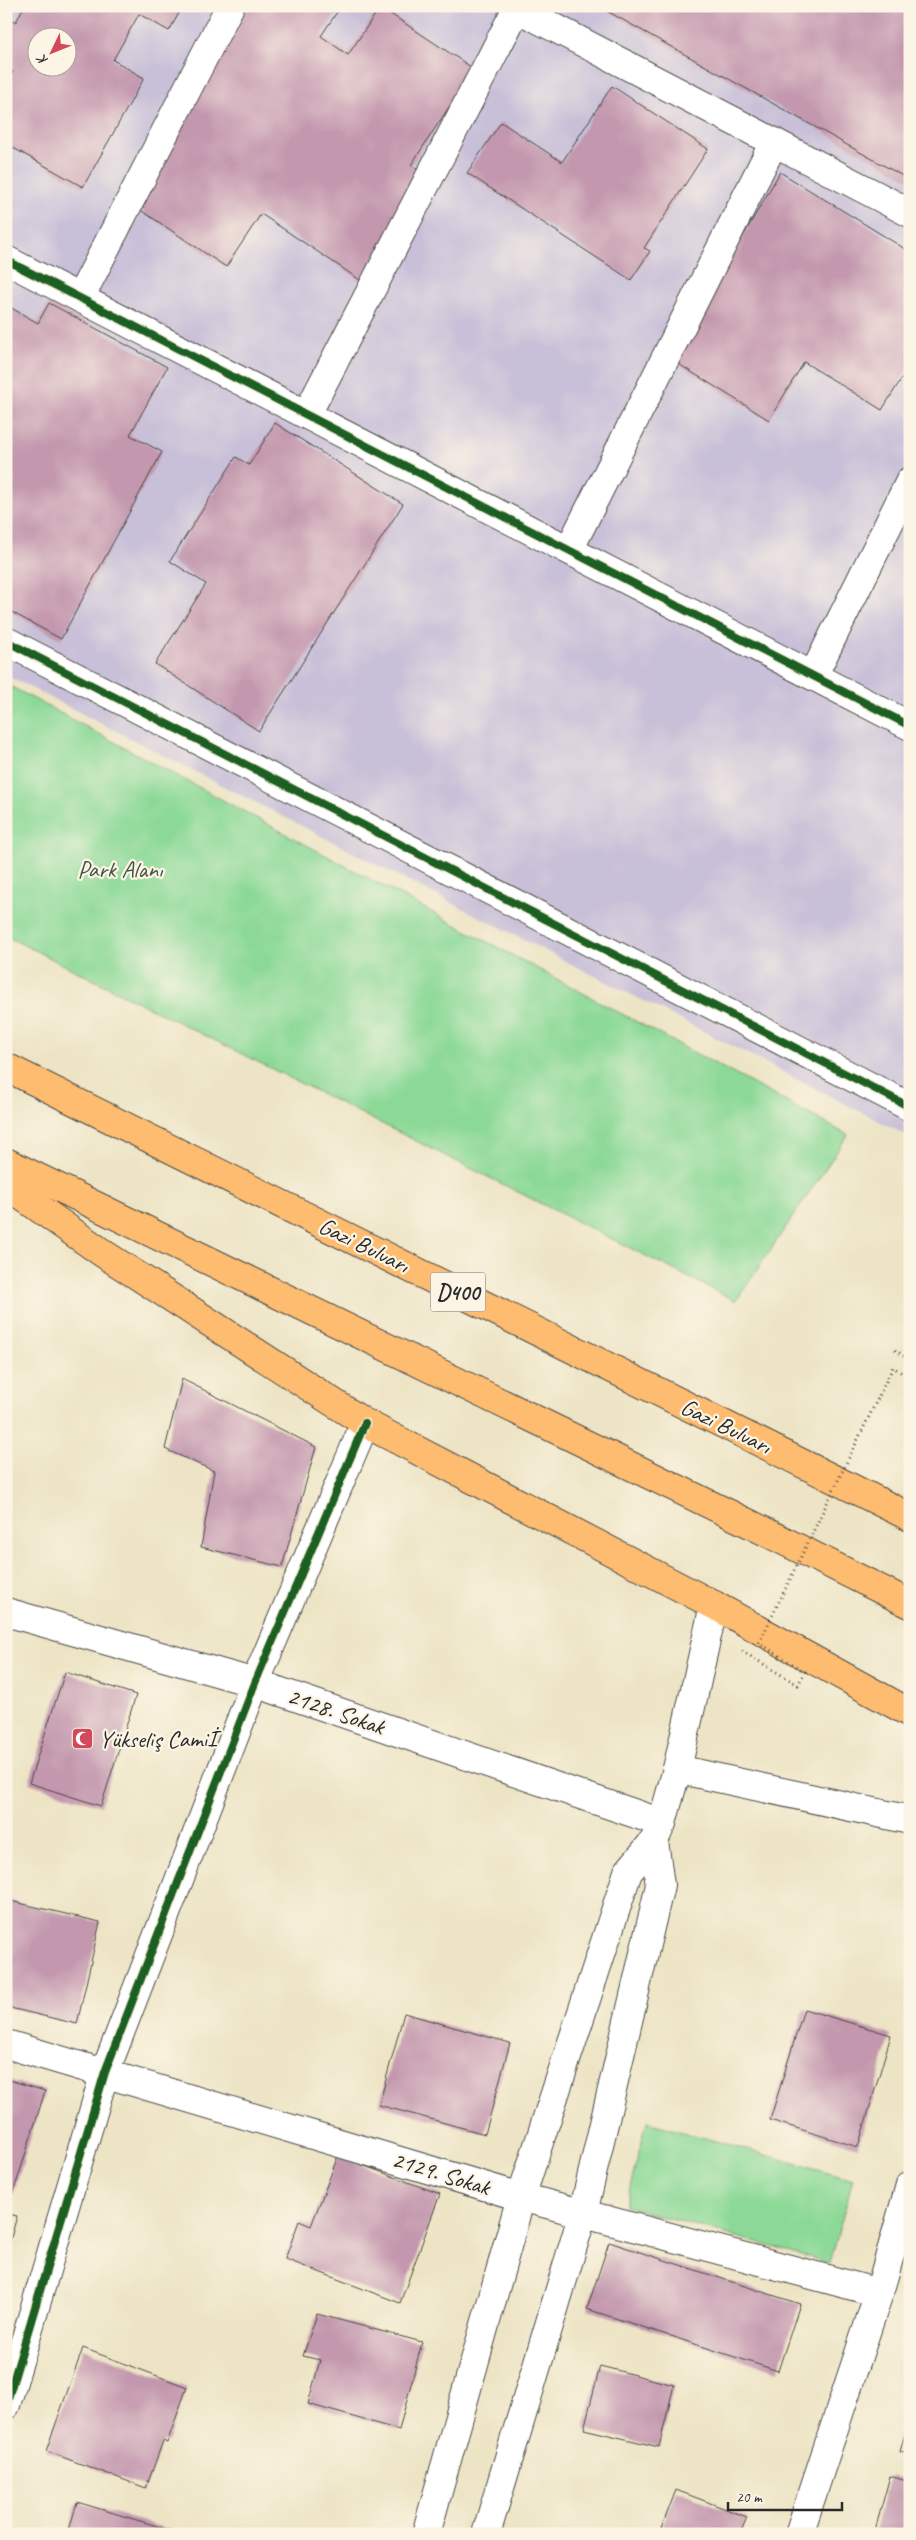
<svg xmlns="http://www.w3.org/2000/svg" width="916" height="2540" viewBox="0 0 916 2540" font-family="Caveat,sans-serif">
<rect width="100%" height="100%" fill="#fcf5e5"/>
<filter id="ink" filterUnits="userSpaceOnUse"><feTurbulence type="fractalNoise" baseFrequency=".02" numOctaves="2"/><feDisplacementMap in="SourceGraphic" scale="10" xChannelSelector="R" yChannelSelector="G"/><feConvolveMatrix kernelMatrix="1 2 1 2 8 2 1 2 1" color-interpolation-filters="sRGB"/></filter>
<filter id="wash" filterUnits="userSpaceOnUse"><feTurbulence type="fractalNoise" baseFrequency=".0096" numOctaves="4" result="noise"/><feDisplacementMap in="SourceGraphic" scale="20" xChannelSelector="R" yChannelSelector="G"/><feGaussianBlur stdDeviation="1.12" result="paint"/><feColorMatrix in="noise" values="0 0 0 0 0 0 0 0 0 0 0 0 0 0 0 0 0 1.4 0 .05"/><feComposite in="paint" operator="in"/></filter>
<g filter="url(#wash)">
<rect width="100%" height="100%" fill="#ede4c5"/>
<path fill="#c8bfd8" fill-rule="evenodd" d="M6 6H910V1137L6 675ZM38 38H68V68H38Z"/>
<g fill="#8cd997" stroke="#5c8261">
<polygon points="6,684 848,1135 736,1301 6,936"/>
<polygon points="647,2122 853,2179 830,2263 625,2206"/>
</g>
<g id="blocks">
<g fill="#c397ae" fill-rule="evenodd">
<path d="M24 6H183L169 31 139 14 113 60 144 78 83 187 6 144V84L13 72 6 68V16L16 22ZM38 38H68V68H38Z"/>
<polygon points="244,6 341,6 321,36 348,55 380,7 474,69 411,165 428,176 360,280 261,214 226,267 139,209"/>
<polygon points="598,6 910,6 910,180"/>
<polygon points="612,86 708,149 644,248 650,251 631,280 467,173 501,122 562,162"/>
<polygon points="780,172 910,252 910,365 882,410 804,362 769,420 672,360"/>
<polygon points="49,303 167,367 130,435 162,452 61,639 6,609 6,305 38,323"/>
<polygon points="275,423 403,504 259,731 155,664 206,584 170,561 236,457 249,465"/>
<polygon points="182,1379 316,1447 282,1567 201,1547 214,1471 165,1449"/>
<polygon points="65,1672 136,1695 101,1806 29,1783"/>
<polygon points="6,1900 100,1922 77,2024 6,2007"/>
<polygon points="804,2009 891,2035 858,2147 770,2120"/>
<polygon points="404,2013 510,2043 485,2134 379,2105"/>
<polygon points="6,2079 45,2091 13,2194 6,2192"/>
<polygon points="338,2156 440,2194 400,2303 285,2259 299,2221 311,2226"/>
<polygon points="6,2213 17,2216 7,2252 6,2252"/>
<polygon points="609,2242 800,2304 778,2371 587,2309"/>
<polygon points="317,2314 422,2342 399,2430 308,2404 320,2360 303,2356"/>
<polygon points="83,2348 187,2387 167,2443 163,2441 146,2488 46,2451"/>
<polygon points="600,2366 674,2385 659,2447 584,2429"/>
<polygon points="909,2419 910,2419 910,2454 900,2452"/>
<polygon points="890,2476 910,2482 910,2534 874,2534"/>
<polygon points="676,2490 747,2517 740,2534 659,2534"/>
<polygon points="77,2502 180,2533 180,2534 68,2534"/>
</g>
</g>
</g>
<g filter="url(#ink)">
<use href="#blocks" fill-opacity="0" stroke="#484742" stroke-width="1"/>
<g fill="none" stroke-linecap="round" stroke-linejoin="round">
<defs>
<g id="street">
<polyline points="513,6 910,213"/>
<polyline points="6,260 910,726"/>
<polyline points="80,298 230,6"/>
<polyline points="307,414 517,8"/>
<polyline points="569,550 774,142"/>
<polyline points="6,641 910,1107"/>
<polyline points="813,676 910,481"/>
<polyline points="6,1612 255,1683 662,1823"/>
<polyline points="677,1769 910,1820"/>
<polyline points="6,2044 521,2197 879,2293"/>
<polyline points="6,2405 105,2072 255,1683 365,1423"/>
<polyline points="426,2534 521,2197 628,1872 654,1841 662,1823 677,1769 714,1605"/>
<polyline points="486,2534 583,2213 660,1885 654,1841"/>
<polyline points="799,2534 879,2293 910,2185"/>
</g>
<g id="highway">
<polyline points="6,1067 910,1517"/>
<polyline points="6,1162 744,1521 910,1604"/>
<polyline points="6,1185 104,1254 365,1423 714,1605 910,1713"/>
</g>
</defs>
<use href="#street" stroke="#484742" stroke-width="30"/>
<use href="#highway" stroke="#484742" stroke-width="30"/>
<polyline stroke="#484742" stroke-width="3" stroke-dasharray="1 4" stroke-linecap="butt" points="895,1350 910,1360"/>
<use href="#street" stroke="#fff" stroke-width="28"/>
<use href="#highway" stroke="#fdbc70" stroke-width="28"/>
<polyline stroke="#484742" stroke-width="3" stroke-dasharray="1 4" stroke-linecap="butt" points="742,1651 798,1685 805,1672 759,1643 893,1367 910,1378"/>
<defs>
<g id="cycleway">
<polyline points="6,260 910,726"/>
<polyline points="6,641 910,1107"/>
<polyline points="6,2405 105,2072 255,1683 365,1423"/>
</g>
</defs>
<use href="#cycleway" stroke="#fcf5e5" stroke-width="11"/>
<use href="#cycleway" stroke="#1b5e20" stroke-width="8"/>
</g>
</g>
<defs>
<symbol id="mosque-square" viewBox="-11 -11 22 22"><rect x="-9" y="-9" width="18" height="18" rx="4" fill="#d1495b" stroke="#fcf5e5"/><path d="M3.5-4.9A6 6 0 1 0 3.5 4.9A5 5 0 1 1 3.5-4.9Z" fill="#fff"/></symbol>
</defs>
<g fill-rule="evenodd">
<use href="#mosque-square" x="70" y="1726" width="25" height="25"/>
</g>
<g text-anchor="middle" stroke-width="4.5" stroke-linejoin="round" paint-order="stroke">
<rect fill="#fcf5e5" stroke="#6a6863" stroke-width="1" x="430.5" y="1272.5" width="55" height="39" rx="4"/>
<g font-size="22" font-weight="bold" fill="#2b2b2b">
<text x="458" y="1300">D400</text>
</g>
<g font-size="24" fill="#435646" stroke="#fcf5e5">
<text x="120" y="877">Park Alanı</text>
</g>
<g font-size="24" fill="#2b2b2b" stroke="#fcf5e5">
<text transform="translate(364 1245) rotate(26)" y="8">Gazi Bulvarı</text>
<text transform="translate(726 1426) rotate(26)" y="8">Gazi Bulvarı</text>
<text transform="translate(336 1711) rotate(19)" y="8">2128. Sokak</text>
<text transform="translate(441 2173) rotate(17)" y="8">2129. Sokak</text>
</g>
<g font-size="24" fill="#2b2b2b" stroke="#fcf5e5" text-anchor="start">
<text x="99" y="1747">Yükseliş Camiİ</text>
</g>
</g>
<rect width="916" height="2540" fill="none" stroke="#fcf5e5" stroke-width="25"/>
<g transform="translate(52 52) rotate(227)"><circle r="24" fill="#fcf5e5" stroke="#a8a49b"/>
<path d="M0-4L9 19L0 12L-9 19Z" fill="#d1495b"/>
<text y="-8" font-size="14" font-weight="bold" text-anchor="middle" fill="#2b2b2b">K</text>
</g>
<path d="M728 2502v8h114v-8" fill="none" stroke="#2b2b2b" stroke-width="2.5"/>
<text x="736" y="2502" font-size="15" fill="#2b2b2b" stroke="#fcf5e5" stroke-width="4" paint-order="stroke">20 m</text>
</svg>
